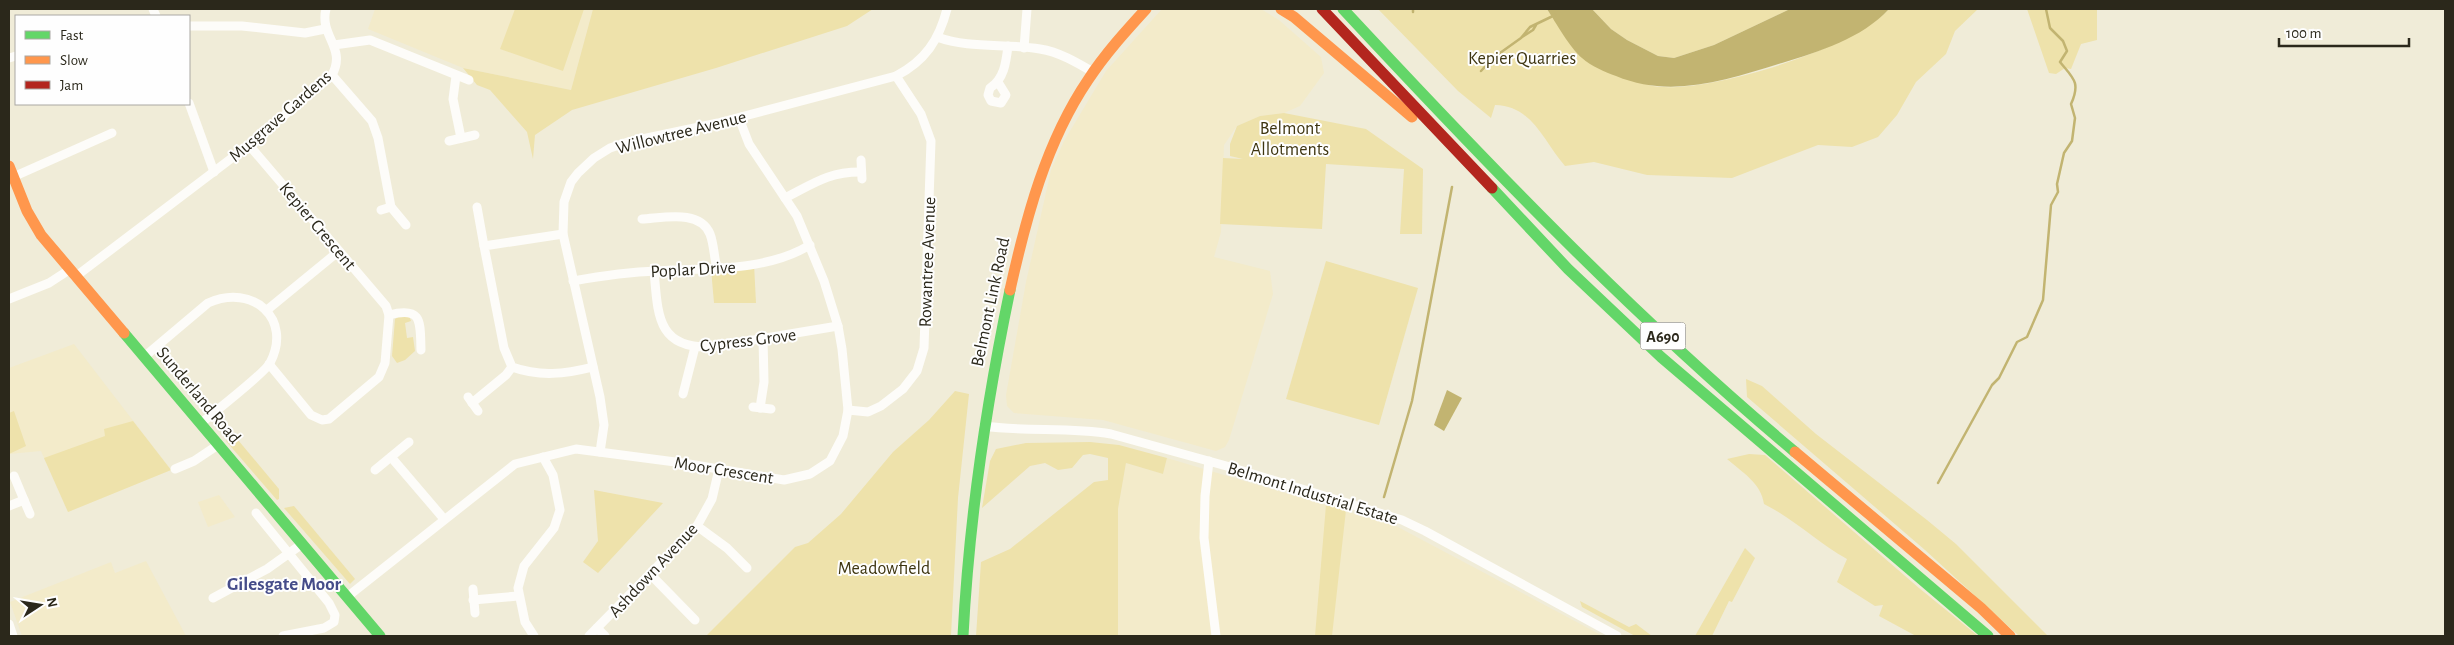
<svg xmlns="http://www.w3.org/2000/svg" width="2454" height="645" viewBox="0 0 2454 645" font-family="'Alegreya Sans',sans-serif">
<rect width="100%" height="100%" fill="#f0ecd8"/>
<g fill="#f3ebca">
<polygon points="375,9 593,9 571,90 463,68 368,29"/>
<polygon points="1162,9 1261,9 1279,20 1321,57 1324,73 1300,106 1284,113 1260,116 1237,126 1224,145 1221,232 1214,257 1270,271 1273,294 1229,440 1225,447 1216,451 1103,420 1014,413 1007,406 1006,395 1026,282 1051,170 1064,141 1106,71"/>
<polygon points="74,344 171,470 68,512 41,451 9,454 9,368"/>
<polygon points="1167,458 1396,526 1603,636 1118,636 1118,509 1126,463 1163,474"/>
<polygon points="219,495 235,517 208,527 198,502"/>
<polygon points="146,561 186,636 22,636 10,602 111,562 115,573"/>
</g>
<g fill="#eee2ab">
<polygon points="515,9 584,9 563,71 500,49"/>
<polygon points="593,9 873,9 847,26 716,68 572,110 535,135 533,159 527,132 490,90 477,85 463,68 571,90"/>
<path d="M1378 9H1547L1553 18C1578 35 1603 53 1627 70 1634 75 1644 85 1653 86 1705 95 1853 49 1889 9H1978L1955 31 1946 54 1916 82 1897 115 1878 137 1852 147 1818 145 1732 178 1647 175 1594 162 1565 166C1543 141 1533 106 1495 105L1491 118 1458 91Z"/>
<polygon points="1592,9 1790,9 1714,45 1674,58 1658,56 1627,40 1611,29"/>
<polygon points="2027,9 2097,9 2097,40 2081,44 2071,69 2065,68 2056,74 2049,73"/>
<polygon points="1284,113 1366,129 1423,169 1422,234 1400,234 1404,169 1326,164 1322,229 1220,224 1223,158 1243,159 1230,156 1230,144 1237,126 1260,116"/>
<polygon points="1326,261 1418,288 1379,425 1286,399"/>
<polygon points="754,264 756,303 714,303 711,269"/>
<polygon points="404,314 409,316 411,321 405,323 407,338 413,337 415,351 405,360 397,363 392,356 395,319"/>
<polygon points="1746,379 1762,386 1816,434 1927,520 1956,544 2048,636 2019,636 1925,550 1747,397"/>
<polygon points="955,391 969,394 958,498 951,636 706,636 795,547 808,543 841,514 893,452 929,420"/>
<polygon points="14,411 26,446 9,454 9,413"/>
<polygon points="133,421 171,470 68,512 44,458 105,436 104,429"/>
<polygon points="233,434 279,489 279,499 277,500 226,441"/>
<polygon points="1090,442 1119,445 1167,458 1163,474 1126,463 1118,509 1118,636 976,636 981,562 1010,549 1094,482 1108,480 1108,458 1090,454 1083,455 1072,468 1058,470 1045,463 1030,466 982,508 990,461 996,449 1026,443"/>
<path d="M1749 454 1765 455 1919 588 1978 636H1916L1879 616 1883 605 1875 606 1837 582 1847 559C1818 543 1794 519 1764 504 1761 483 1743 473 1727 459Z"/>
<polygon points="594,490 663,503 598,573 583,562 598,541"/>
<polygon points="1326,505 1346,510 1332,636 1315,636"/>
<polygon points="294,506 355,579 350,584 284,508"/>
<polygon points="1745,548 1755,558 1732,602 1729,601 1712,636 1695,636"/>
<polygon points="1580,601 1629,627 1636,624 1652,636 1635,636 1582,607"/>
</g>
<g fill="#c2b471">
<path d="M1547 9H1592L1611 29 1627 40 1658 56 1674 58 1714 45 1790 9H1889C1861 39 1820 51 1782 63 1727 80 1671 99 1616 76 1605 72 1591 66 1582 58 1570 48 1556 23 1547 9Z"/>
<polygon points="1447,390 1462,398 1444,431 1434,425"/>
</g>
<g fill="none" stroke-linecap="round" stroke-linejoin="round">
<g stroke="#c2b471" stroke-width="2.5">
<polyline points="1413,12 1413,9"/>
<polyline points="1522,37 1533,30 1536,25"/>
<polyline points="1481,71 1493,58 1521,38 1530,27 1555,15"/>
<path d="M1938 483 1992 385 1999 378 2017 342 2027 337 2043 300 2051 205 2058 192 2057 184 2064 153 2072 141 2075 118 2071 104C2081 82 2073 78 2060 62L2067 51 2063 41 2050 28 2046 9"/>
<polyline points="1384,497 1412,401 1452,187"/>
</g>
<g stroke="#fdfcf9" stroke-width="9">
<polyline points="153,9 156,16"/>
<polyline points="189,26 242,26 305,33 325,29"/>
<path d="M937 37C970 49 1006 43 1040 49 1059 52 1076 62 1093 72"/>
<polyline points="334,45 370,40 469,80"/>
<polyline points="1024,48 1027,9"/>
<polyline points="9,58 16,56"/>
<polyline points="332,75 372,121 378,138 391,207 381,210"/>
<polyline points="456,76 453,99 461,138"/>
<path d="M998 82 1006 95 1001 103 991 101 988 95 990 88C1004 79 1006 63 1008 46"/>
<polyline points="189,103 214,172"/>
<polyline points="449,141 475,135"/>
<polyline points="249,145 386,306 389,315 385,363 379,377 329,419 322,420 311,415 269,364"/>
<polyline points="861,160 862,179"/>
<polyline points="13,177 112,133"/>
<path d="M785 198C813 184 828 172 860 172"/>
<polyline points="391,207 406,225"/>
<polyline points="477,207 484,246"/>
<path d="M642 219C663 218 700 209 710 234 714 244 714 258 717 268"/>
<path d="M563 234 484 246 504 348 512 367C540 377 565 374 593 367"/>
<path d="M654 271C658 313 656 349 711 347L838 326"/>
<path d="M75 277 249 145 332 75C347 48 319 36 326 9"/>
<path d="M573 281C601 276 628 272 657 271 707 268 765 272 810 245"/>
<polyline points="9,299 49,283 69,270"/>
<polyline points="267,310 339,251"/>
<path d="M389 315C423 306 420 322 421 350"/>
<path d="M144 357 208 303C253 283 293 319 270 363 264 374 213 413 200 424"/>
<polyline points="683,394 695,347"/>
<polyline points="468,397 478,411"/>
<polyline points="472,403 506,375 512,367"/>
<polyline points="753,407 771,409"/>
<polyline points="760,408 764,382 763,338"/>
<polyline points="848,410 868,412 881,406 903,389 917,371 924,348 931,141 921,114 896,76"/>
<path d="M984 426C1026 432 1069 427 1111 434L1230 467 1402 520 1425 531 1617 636"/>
<path d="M600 452 604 425 600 397 563 234 564 202 571 182 578 173 594 158 610 148 628 142 718 123 896 76C925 61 939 40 947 9"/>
<polyline points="391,457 444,519"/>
<polyline points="1209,461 1205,496 1204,538 1216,636"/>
<polyline points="175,469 194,461 218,445"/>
<polyline points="375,470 409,442"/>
<polyline points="24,500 30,514"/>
<polyline points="9,506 24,500 14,476"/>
<polyline points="256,513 329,603 335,615 334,622 324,628 283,636"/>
<polyline points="697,526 727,548 747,568"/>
<polyline points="651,575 695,620"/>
<polyline points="473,589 475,613"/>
<polyline points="347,597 515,464 576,449 683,463 784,480 810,474 830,461 843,436 848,410 842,349 838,326 824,281 797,216 749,144 739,118"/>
<polyline points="213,598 267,569 302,544"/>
<polyline points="473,600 518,596"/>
<polyline points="9,624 13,636"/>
<polyline points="597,628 605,636"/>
<polyline points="534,636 525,622 518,588 524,566 554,528 560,510 553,475 543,457"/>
<polyline points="589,636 697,526 712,499 719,469"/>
</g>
<g stroke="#63d668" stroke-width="11">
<path d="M1343 9C1487 164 1633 316 1795 452"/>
<polyline points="1492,188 1568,269 1661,357 1988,636"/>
<polyline points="124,333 380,636"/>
<path d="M963 636C969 519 986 405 1010 290"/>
</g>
<g stroke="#ff974d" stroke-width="11">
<polyline points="1281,9 1294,17 1412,117"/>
<polyline points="9,166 27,211 41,235 124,333"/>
<path d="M1010 290C1026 218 1046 142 1088 80 1105 54 1125 32 1146 9"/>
<polyline points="1795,452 1981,608 2010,636"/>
</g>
<polyline stroke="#b3261e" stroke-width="11" points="1322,9 1492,188"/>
</g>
<g text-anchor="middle" stroke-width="4" stroke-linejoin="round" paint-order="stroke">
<rect fill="#fefefe" stroke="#6a685f" stroke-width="1" x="1640.5" y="322.5" width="45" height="27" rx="4"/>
<g font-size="16" font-weight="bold" fill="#2b281b">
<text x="1663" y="342">A690</text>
</g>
<g font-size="18" fill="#3e3510" stroke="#fefefe">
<text x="1522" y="64">Kepier Quarries</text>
<text x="1290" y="134">Belmont<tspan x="1290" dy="21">Allotments</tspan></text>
<text x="884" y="574">Meadowfield</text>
</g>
<g font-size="18" fill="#2b281b" stroke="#fefefe">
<text transform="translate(280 116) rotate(-41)" y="6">Musgrave Gardens</text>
<text transform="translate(681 132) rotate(-14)" y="6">Willowtree Avenue</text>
<text transform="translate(318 226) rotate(50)" y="6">Kepier Crescent</text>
<text transform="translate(927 262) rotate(-88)" y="6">Rowantree Avenue</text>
<text transform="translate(693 269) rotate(-3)" y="6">Poplar Drive</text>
<text transform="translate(990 302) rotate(-78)" y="6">Belmont Link Road</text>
<text transform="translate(748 340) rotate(-7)" y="6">Cypress Grove</text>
<text transform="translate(199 395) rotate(50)" y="6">Sunderland Road</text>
<text transform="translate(724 470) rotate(9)" y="6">Moor Crescent</text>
<text transform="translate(1313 493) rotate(17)" y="6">Belmont Industrial Estate</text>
<text transform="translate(653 570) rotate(-47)" y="6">Ashdown Avenue</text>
</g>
<g font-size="19" font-weight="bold" fill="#454c89" stroke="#fefefe">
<text x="284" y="590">Gilesgate Moor</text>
</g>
</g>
<rect width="2454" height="645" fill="none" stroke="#2b281b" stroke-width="20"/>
<rect x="15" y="15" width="175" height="90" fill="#fefefe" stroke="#aaa8a3"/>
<rect x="25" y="31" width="25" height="8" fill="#63d668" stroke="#aaa8a3"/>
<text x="60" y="40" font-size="15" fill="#2b281b">Fast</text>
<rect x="25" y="56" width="25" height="8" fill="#ff974d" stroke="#aaa8a3"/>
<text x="60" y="65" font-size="15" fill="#2b281b">Slow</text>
<rect x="25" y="81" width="25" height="8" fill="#b3261e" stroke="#aaa8a3"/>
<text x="60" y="90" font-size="15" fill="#2b281b">Jam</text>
<g transform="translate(40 605) rotate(78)" stroke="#fefefe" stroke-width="4" paint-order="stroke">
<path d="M0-4L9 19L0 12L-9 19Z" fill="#2b281b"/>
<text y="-8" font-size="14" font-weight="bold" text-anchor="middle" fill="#2b281b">N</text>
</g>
<path d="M2279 38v8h130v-8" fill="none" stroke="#2b281b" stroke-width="2.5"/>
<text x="2286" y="38" font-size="15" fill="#2b281b" stroke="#fefefe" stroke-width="4" paint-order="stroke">100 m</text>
</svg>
